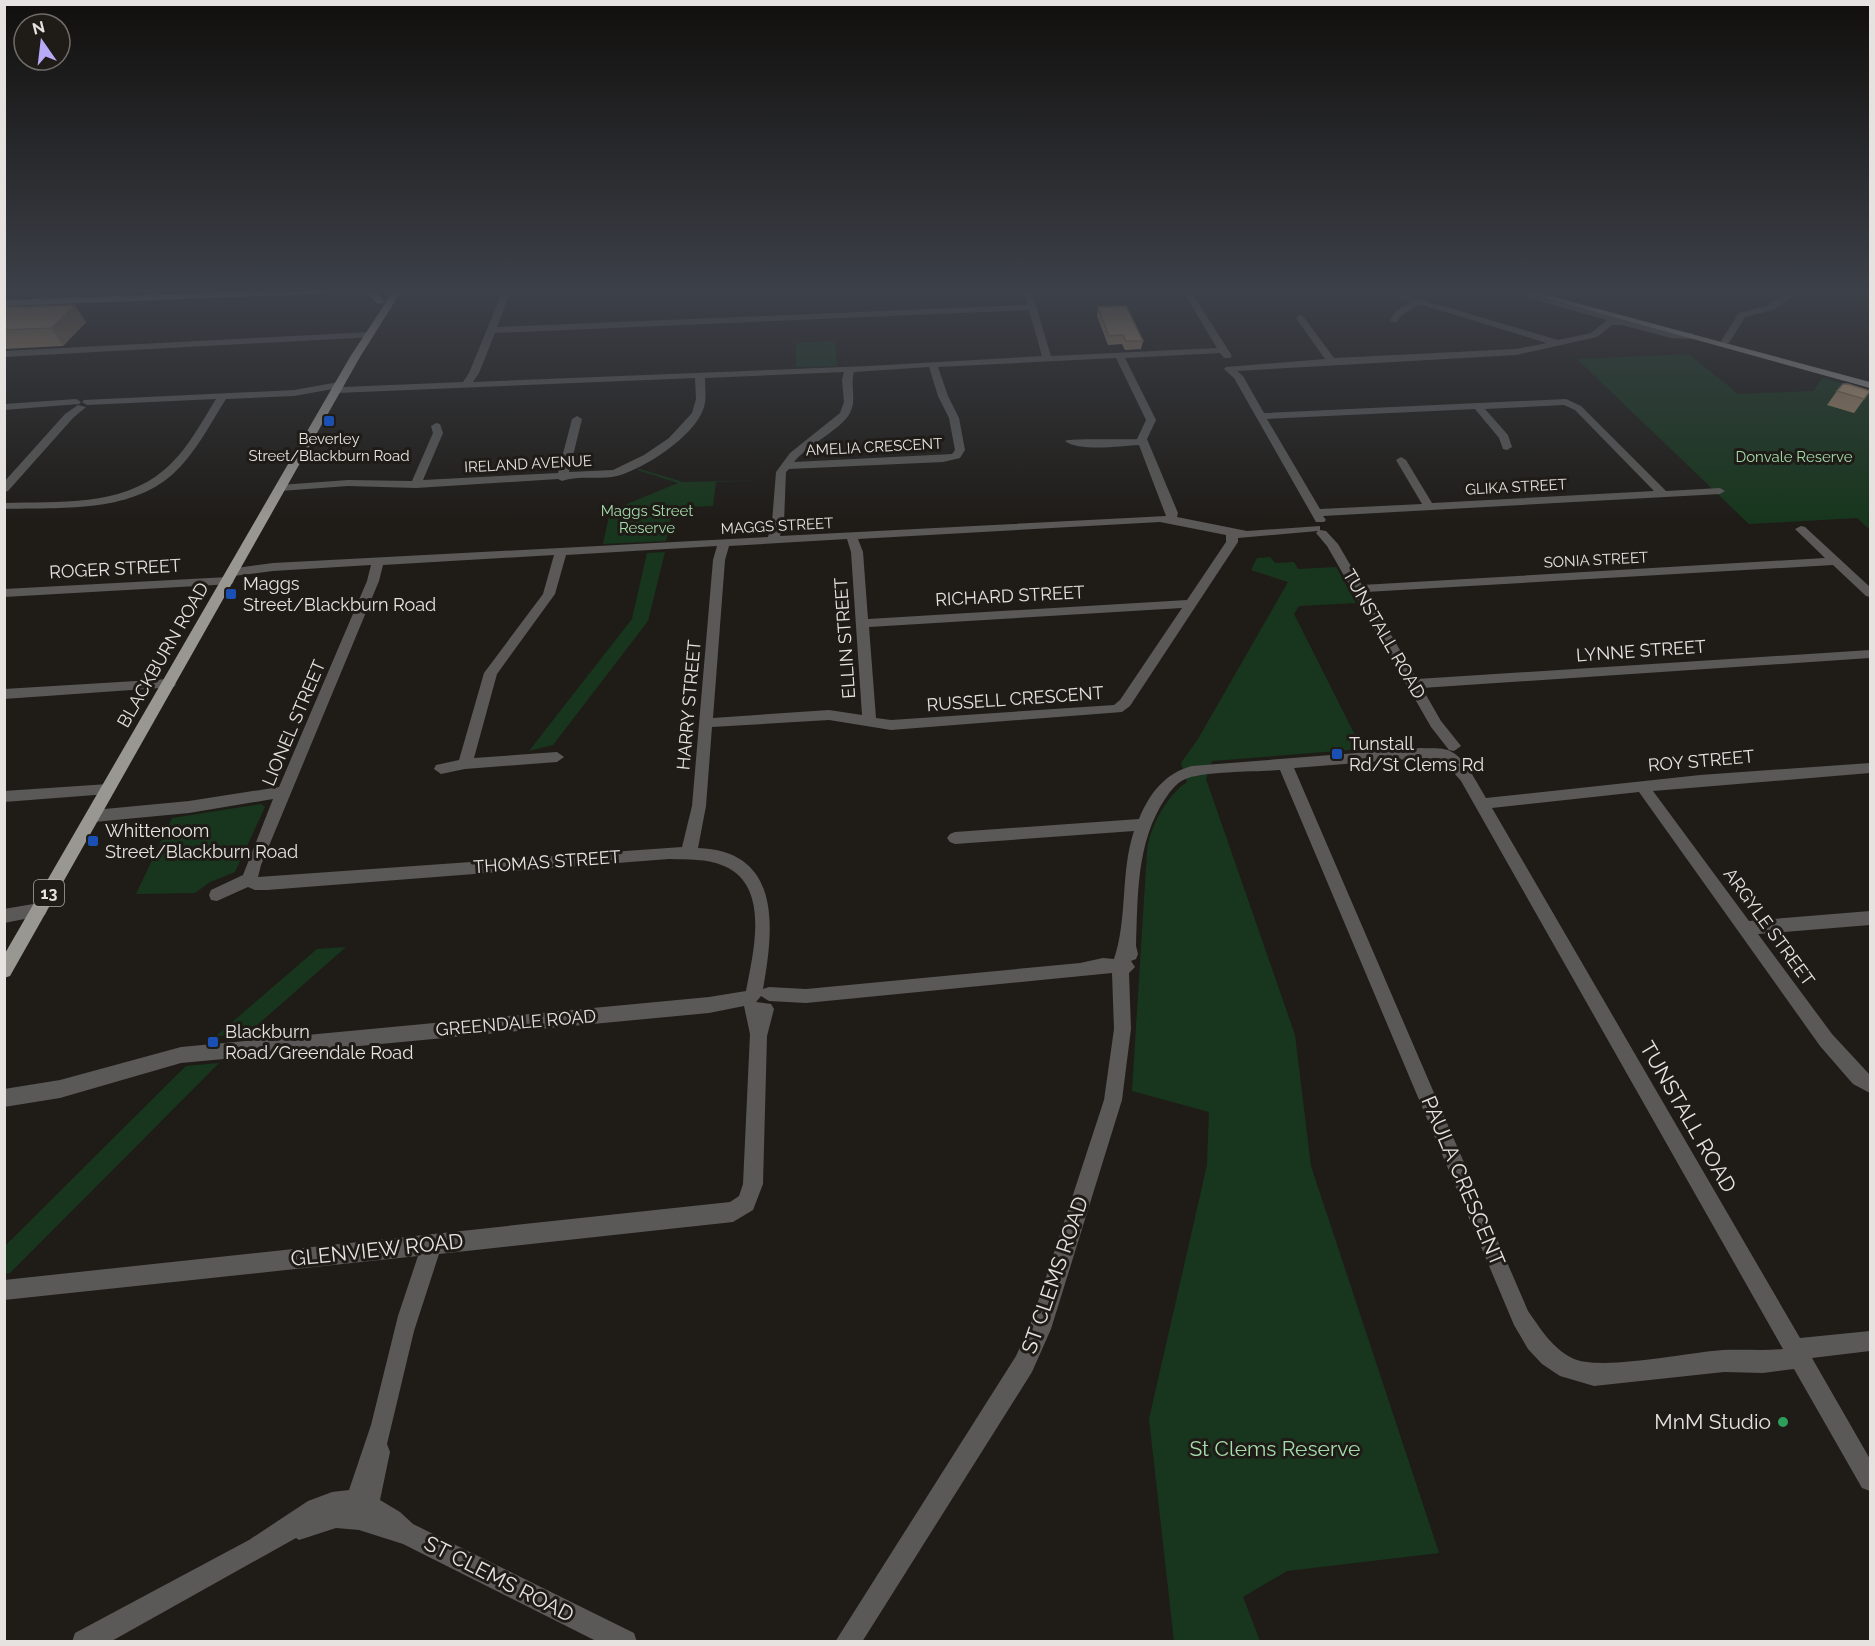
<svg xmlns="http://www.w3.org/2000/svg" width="1875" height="1646" viewBox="0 0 1875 1646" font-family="Raleway,sans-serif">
<rect width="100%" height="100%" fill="#1f1c18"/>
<g fill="#18361d">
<polygon points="835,341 837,366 796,367 796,343"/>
<polygon points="1689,354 1738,394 1814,391 1822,378 1870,391 1870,530 1857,518 1749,524 1577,359"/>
<polygon points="640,469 683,482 770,480 716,482 713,506 673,508 666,541 603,544 610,511 678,483 637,470"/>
<polygon points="665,552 648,621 553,745 529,751 632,619 647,553"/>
<path d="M1270 557 1275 563 1294 562 1298 569 1336 567 1356 603 1299 606 1294 614 1362 749 1212 761 1206 779 1295 1035 1311 1166 1439 1553 1287 1571 1243 1597 1260 1641H1174L1149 1419 1207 1165 1209 1112 1132 1091 1147 852C1149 828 1167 795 1187 782L1181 763 1198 739 1288 582 1251 570 1257 558Z"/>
<polygon points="261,804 265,807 235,872 210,882 195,893 136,894 172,818"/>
<polygon points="346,947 247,1034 216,1036 317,949"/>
<polygon points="219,1063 10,1273 5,1274 5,1246 186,1066"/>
</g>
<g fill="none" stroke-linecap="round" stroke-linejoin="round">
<g fill="#5a5957" fill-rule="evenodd">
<polygon points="47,290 56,290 48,298 42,298 41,296"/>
<polygon points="152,290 161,290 152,299 146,299 146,295"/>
<path d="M503 290H511L497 327 1027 305 1023 290H1031L1051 356 1217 348 1182 290H1190L1232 356 1230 358H1224L1220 353 1125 358 1156 420 1147 439 1178 513 1177 517 1247 531 1320 526V530L1326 531 1338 544 1362 585 1825 558 1795 529 1801 526 1805 527 1870 587V597L1866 596 1833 565 1366 592 1417 679 1870 650V658L1422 688 1441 721 1461 746 1454 751 1449 750 1431 727 1327 546 1316 533 1318 531 1238 538V542L1130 706 1122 712 891 730 829 720 712 727 706 806 698 848C782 851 774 928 763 989L769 987 806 989 1080 963 1103 958 1114 959C1128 918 1120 873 1134 831L955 844 950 842 947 838 950 834 955 832 1139 819C1149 794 1165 773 1192 766L1421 748C1430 749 1442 747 1450 751 1466 758 1477 784 1486 798L1700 775 1870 763V773L1653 791 1749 921 1870 911V925L1758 934 1832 1034 1870 1075V1093L1853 1084 1820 1046 1639 792 1492 808 1800 1338 1870 1331V1351L1812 1358 1870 1459V1491L1862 1488 1794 1369 1763 1373 1724 1372 1594 1386 1560 1376 1542 1364 1528 1349 1514 1325 1280 770C1256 772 1210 771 1188 778 1178 781 1171 790 1165 799 1136 843 1138 896 1136 946L1138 954 1136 959 1131 961 1135 967 1129 973 1131 1029 1122 1100 1051 1329 1032 1372 862 1642H835L1016 1356 1030 1326 1104 1100 1114 1029 1112 973 806 1003 769 1001 761 996 756 1002 771 1004 774 1009 767 1036 763 1184 753 1210 733 1222 439 1254 414 1331 387 1444 390 1452 380 1500 400 1512 413 1524 634 1633 637 1642H598L403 1544 359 1530 336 1528 299 1540 296 1538 110 1642H72L75 1633 249 1540 308 1501 332 1492 349 1490 371 1425 398 1316 418 1256 4 1300V1280L730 1202 739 1196 743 1184 750 1034 744 1006 709 1013 181 1063 60 1098 4 1107V1089L60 1080 181 1047 709 997 746 991C753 953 771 886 724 866 707 858 687 860 669 859L267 890H255L248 887 217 901 211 900 209 895 211 890 243 875 273 799 189 813 94 822 87 816 94 810 189 801 279 787 367 581 371 565 273 571 233 576 229 575V569L273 563 768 537 772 522 776 472 790 453 840 413 844 402 842 380 844 372 705 378C705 389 707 400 703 410 693 437 644 469 617 476 599 480 579 475 562 481L558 479 416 488 348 486 280 491 275 488 280 485 348 480 412 481 433 433 431 426 436 423 440 424 443 433 423 480 558 473 572 419 577 416 582 419 569 472 613 470 644 455 669 438 692 413 696 399 695 378 337 393 333 389 294 396 226 399C210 424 195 454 173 474 128 514 60 507 4 509V503C58 501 121 507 164 470 186 452 201 423 216 399L87 405 82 402 84 400 294 390 339 382 342 383 343 387 463 382 469 373ZM1029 310 1042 356 868 366 473 382 479 373 495 333ZM1116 358 1146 420 1137 439C1125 440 1069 438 1065 441 1079 452 1121 446 1139 445L1166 516 780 536 784 522 786 472 789 469 943 462 960 458 965 450 959 418 948 396 938 367ZM929 367 938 396 949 418 955 450 952 454 794 462C806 446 842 429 850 413 857 400 850 386 854 372ZM1160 522 1226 535V542L1187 600 868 619 863 552 858 539ZM847 539 851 552 862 715 829 710 713 718 725 560 729 546ZM717 546 713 560 692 806 682 847 258 877 261 865 379 581 383 565 554 555 543 594 484 673 459 760 436 765 434 769 441 774 465 769 557 762 564 757 557 752 474 758 497 674 555 594 566 555ZM1182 608 1120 700 1114 705 891 720 876 718 869 627ZM1421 758 1443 760 1461 781 1783 1349C1763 1351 1743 1349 1723 1350 1688 1352 1599 1372 1572 1358 1552 1348 1540 1328 1528 1311L1294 768Z"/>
<path d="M1376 290H1388L1558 340 1591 333 1607 320 1501 290H1513L1671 332 1691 333 1696 336 1691 339 1671 338 1622 325H1612L1597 337 1516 355 1237 371 1243 376 1264 413 1566 399 1581 406 1666 491 1720 488 1725 491 1720 494 1323 516 1326 520 1324 522H1316L1234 378 1224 369 1226 367 1325 359 1296 318 1300 315 1303 316 1334 358 1516 349 1547 343 1419 304 1402 315 1397 322H1391L1390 320 1396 311 1411 302ZM1564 405 1575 410 1654 491 1432 503 1406 460 1401 457 1396 460 1422 504 1320 509 1267 419 1475 409 1499 438 1503 449 1507 450 1512 447 1508 435 1485 409Z"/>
<polygon points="1792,290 1801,290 1773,310 1745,317 1729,343 1723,343 1721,341 1739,313 1767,306"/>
<polygon points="370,332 373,333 373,337 4,357 4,351"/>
<polygon points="76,399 81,402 79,404 4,410 4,404"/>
<polygon points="78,405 86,407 73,418 8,491 4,492 4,482 65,414"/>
<polygon points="228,577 234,581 232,584 4,597 4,589"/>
<polygon points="169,679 176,684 174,687 4,699 4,689"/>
<polygon points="108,784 115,789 108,794 4,802 4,791"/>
<polygon points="39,903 45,905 47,910 45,915 4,923 4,909"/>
</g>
<g fill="#999792" fill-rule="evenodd">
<polygon points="285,290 347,290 343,293 4,306 4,300"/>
<polygon points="358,290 376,292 385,302 378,304 370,296"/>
<polygon points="394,290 402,290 360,357 10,976 4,978 4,955 350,357"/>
<polygon points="1516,290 1528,290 1870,382 1870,388"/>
</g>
</g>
<g fill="#a48a6c">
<polygon points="10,290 43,290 11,292"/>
<polygon points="4,307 86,322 63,346 4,349"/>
<polygon points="1098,307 1143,341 1141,349 1125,350 1122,344 1108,345 1097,316"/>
<polygon points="1837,391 1870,391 1854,413 1827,405"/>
</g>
<polygon fill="#867058" points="75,305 86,322 63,346 52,328"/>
<g fill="#bfa07e" stroke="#867058" stroke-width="1.5">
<polygon points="75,305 52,328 4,330 4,307"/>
<polygon points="1126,306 1143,341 1126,341 1123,335 1109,336 1098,307"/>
<polygon points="1843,384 1848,384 1870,391 1864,399 1837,391"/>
</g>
<linearGradient id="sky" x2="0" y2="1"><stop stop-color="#110f0d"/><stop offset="0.56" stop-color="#3c4048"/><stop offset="1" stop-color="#3c4048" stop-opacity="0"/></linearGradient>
<rect width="1875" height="520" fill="url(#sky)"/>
<g fill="#1a4fb4" stroke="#1f1c18" stroke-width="2">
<rect x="323" y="415" width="12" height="12" rx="3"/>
<rect x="225" y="588" width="12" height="12" rx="3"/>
<rect x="1331" y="748" width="12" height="12" rx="3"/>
<rect x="87" y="835" width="12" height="12" rx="3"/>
<rect x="207" y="1036" width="12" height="12" rx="3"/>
</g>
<circle fill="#2e9e5b" stroke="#1f1c18" stroke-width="2" cx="1783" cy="1422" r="6"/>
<g text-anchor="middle" stroke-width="6" stroke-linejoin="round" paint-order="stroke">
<g font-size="15" fill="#e5e2e0" stroke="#1f1c18">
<text x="329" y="444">Beverley<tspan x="329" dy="17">Street/Blackburn Road</tspan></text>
</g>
<g font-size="15" fill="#e5e2e0" stroke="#1f1c18">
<text transform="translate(874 447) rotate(-3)" y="5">AMELIA CRESCENT</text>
<text transform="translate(528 464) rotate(-3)" y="5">IRELAND AVENUE</text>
<text transform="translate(1516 487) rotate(-3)" y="5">GLIKA STREET</text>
<text transform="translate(777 526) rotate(-3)" y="5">MAGGS STREET</text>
<text transform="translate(1596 560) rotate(-3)" y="5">SONIA STREET</text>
</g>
<g font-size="15" fill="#a4ddab" stroke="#1f1c18">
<text x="1794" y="462">Donvale Reserve</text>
<text x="647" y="516">Maggs Street<tspan x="647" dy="17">Reserve</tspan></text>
</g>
<rect fill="#1f1c18" stroke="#aaa7a4" stroke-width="1.5" x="34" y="880" width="30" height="26" rx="4.5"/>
<g font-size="16" font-weight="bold" fill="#e5e2e0">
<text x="49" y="899">13</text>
</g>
<g font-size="18" fill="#e5e2e0" stroke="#1f1c18">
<text transform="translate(115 569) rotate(-3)" y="6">ROGER STREET</text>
<text transform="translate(1010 596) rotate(-3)" y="6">RICHARD STREET</text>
<text transform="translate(1384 634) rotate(60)" y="6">TUNSTALL ROAD</text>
<text transform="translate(845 638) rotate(-94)" y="6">ELLIN STREET</text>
<text transform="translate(1641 651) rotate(-4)" y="6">LYNNE STREET</text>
<text transform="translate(163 655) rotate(-60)" y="6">BLACKBURN ROAD</text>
<text transform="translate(1015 699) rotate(-4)" y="6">RUSSELL CRESCENT</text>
<text transform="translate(689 705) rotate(-85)" y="6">HARRY STREET</text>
<text transform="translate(294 723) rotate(-67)" y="6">LIONEL STREET</text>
<text transform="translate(1701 761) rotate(-5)" y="6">ROY STREET</text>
<text transform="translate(547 862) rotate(-4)" y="6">THOMAS STREET</text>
<text transform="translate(1769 927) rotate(54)" y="6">ARGYLE STREET</text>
<text transform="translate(516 1023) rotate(-5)" y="6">GREENDALE ROAD</text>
</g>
<g font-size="18" fill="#e5e2e0" stroke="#1f1c18" text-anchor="start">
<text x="243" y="590">Maggs<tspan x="243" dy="21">Street/Blackburn Road</tspan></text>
<text x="1349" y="750">Tunstall<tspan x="1349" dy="21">Rd/St Clems Rd</tspan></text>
<text x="105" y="837">Whittenoom<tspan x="105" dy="21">Street/Blackburn Road</tspan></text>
<text x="225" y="1038">Blackburn<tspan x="225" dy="21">Road/Greendale Road</tspan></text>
</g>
<g font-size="21" fill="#e5e2e0" stroke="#1f1c18">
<text transform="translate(1688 1117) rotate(60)" y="7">TUNSTALL ROAD</text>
<text transform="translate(1463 1181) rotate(67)" y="7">PAULA CRESCENT</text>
<text transform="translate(377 1250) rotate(-6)" y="7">GLENVIEW ROAD</text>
<text transform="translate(1055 1275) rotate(-71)" y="7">ST CLEMS ROAD</text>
<text transform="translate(499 1579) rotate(27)" y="7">ST CLEMS ROAD</text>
</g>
<g font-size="21" fill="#e5e2e0" stroke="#1f1c18" text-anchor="end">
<text x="1771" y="1429">MnM Studio</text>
</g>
<g font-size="21" fill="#a4ddab" stroke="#1f1c18">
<text x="1275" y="1456">St Clems Reserve</text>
</g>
</g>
<rect width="1875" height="1646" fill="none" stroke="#e5e2e0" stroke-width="12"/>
<g transform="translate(42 42) rotate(346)"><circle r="28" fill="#1f1c18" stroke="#6e6b68" stroke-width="1.5"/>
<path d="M0-4.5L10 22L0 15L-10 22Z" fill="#b7abf8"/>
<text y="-9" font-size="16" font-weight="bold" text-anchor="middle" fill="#e5e2e0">N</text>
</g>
</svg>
